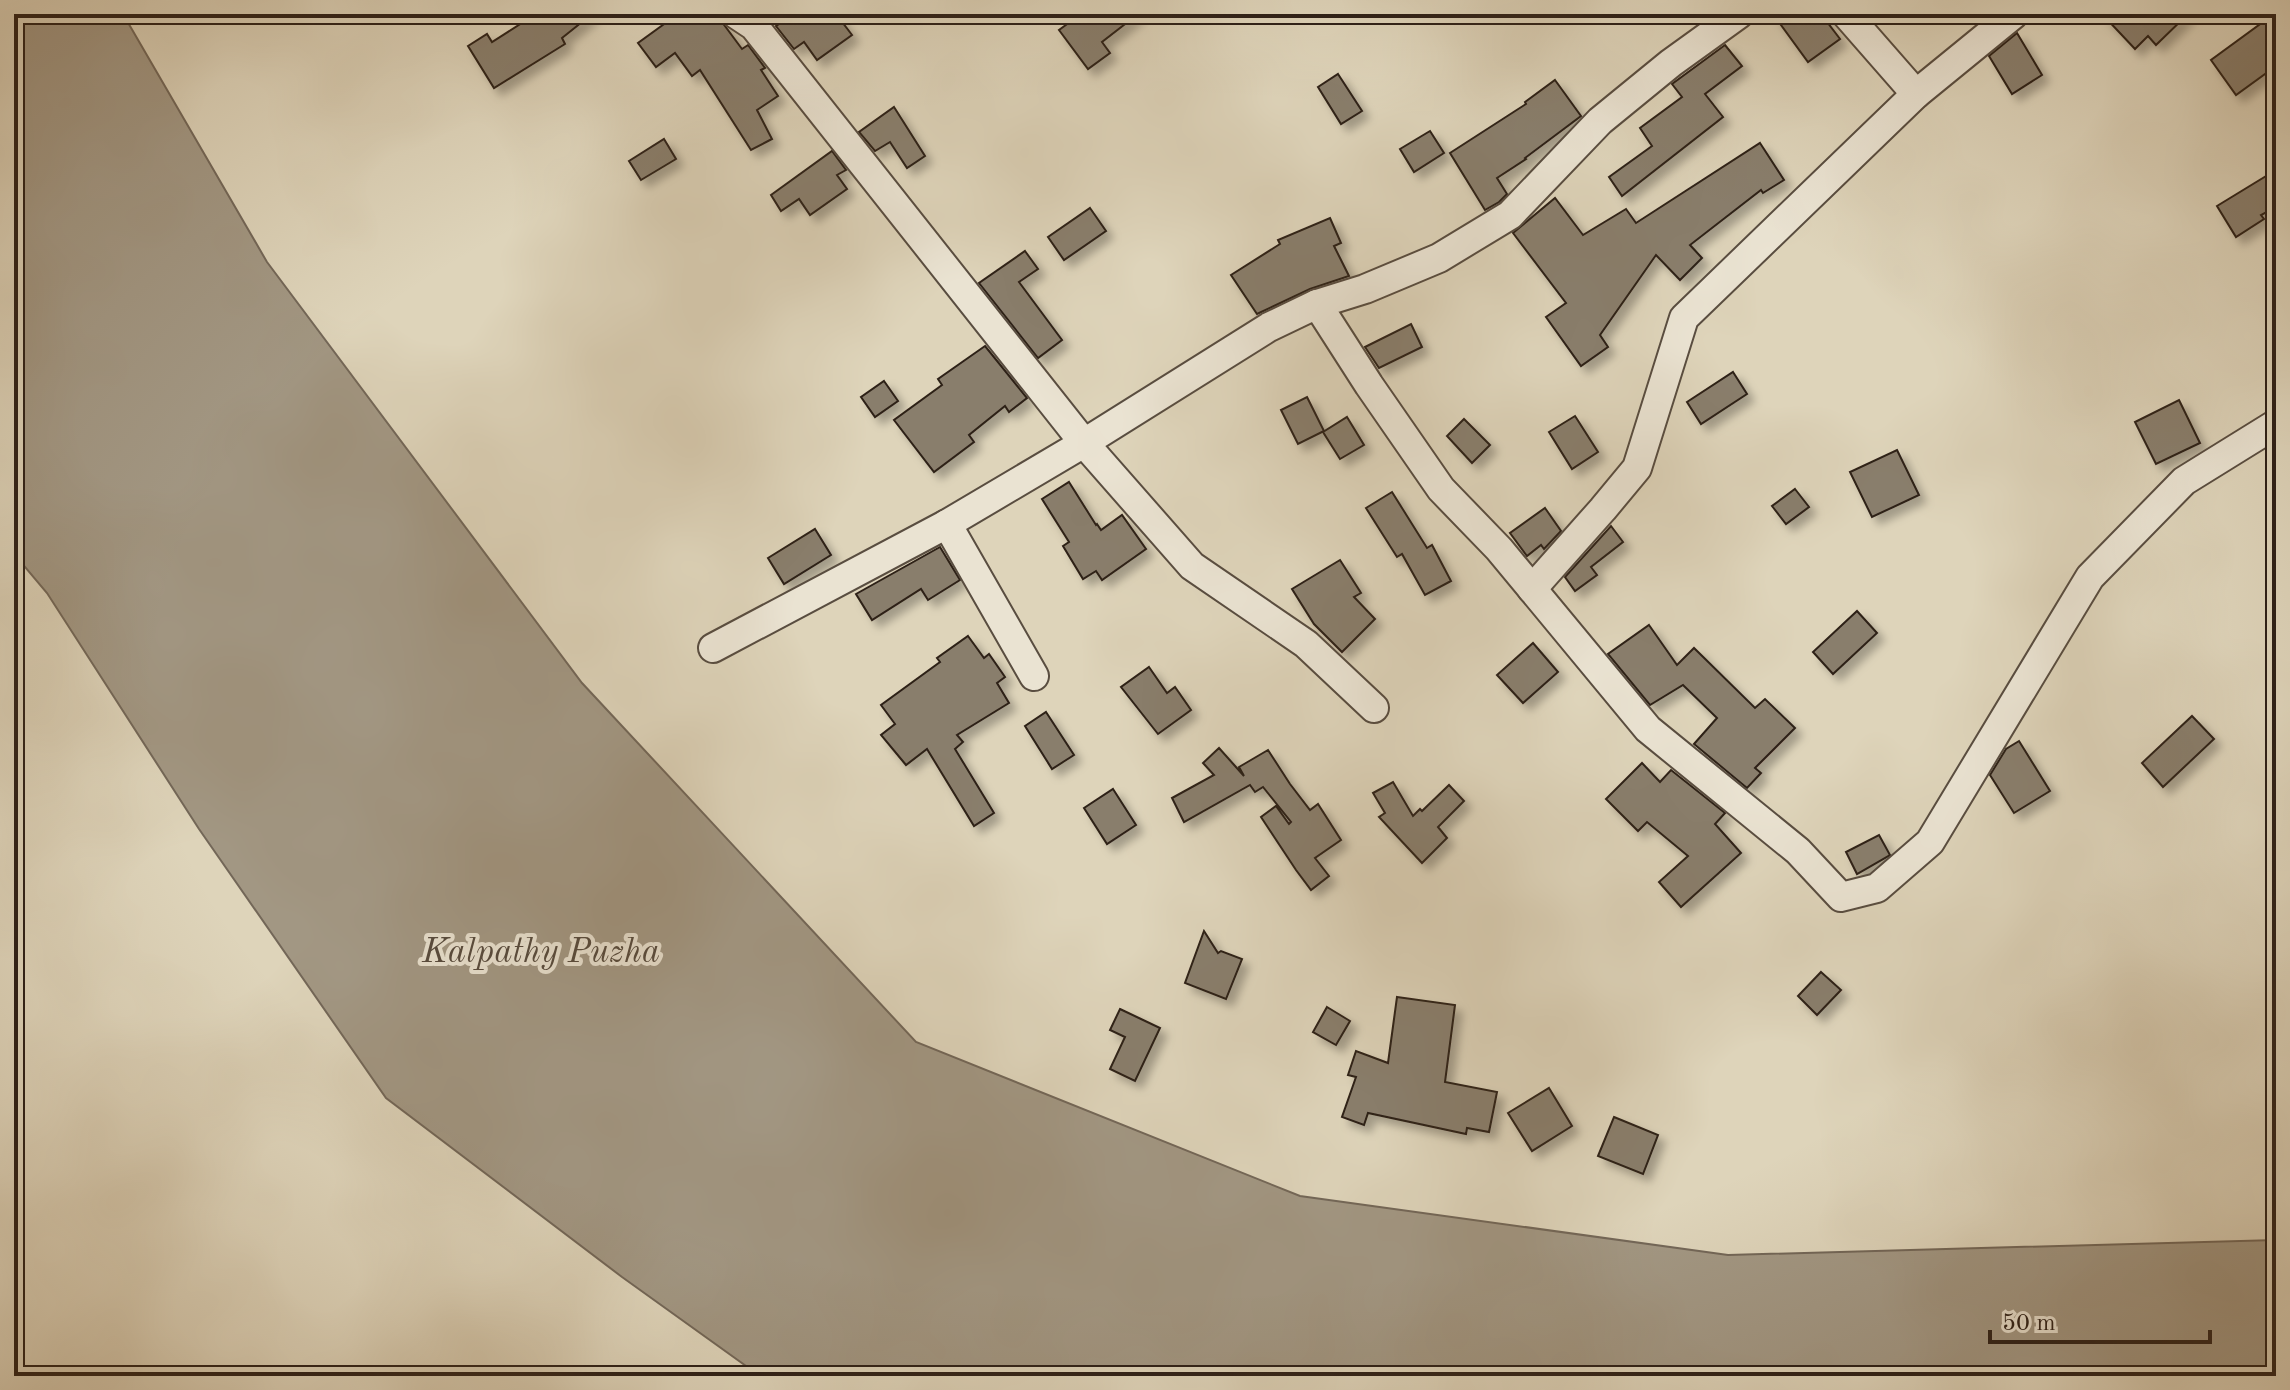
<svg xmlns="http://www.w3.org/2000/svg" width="2290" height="1390" viewBox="0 0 2290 1390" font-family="'Old Standard TT',serif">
<defs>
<filter id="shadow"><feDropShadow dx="7" dy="7" stdDeviation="4" flood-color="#0004"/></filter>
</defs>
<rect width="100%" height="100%" fill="#ded4ba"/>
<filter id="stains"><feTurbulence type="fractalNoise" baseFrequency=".0025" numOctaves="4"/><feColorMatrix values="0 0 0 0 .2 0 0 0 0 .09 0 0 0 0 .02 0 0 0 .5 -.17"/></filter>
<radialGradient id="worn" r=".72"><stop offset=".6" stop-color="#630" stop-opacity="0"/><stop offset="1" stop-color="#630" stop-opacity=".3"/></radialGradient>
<polygon fill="#a29783" stroke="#736758" stroke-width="2" points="14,14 123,14 267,262 582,683 916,1042 1300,1196 1728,1255 2276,1240 2276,1376 760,1376 622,1277 386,1098 199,829 47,593 14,554"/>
<g fill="#897e6c" stroke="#2d2018" stroke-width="2" filter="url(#shadow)">
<polygon points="536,14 592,14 562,38 565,44 494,88 468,46 487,34 492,42"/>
<polygon points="678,14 716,14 742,49 748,45 765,68 761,70 778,96 757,110 772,139 751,150 700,70 692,76 675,53 656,67 638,43"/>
<polygon points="795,14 836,14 852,35 817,60 804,42 794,49 776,26"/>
<polygon points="1081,14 1138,14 1102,42 1110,53 1088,69 1059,30"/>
<polygon points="1773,14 1821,14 1840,39 1808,62"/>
<polygon points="2102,14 2188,14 2156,45 2148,36 2135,49"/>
<polygon points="2274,14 2276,66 2236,95 2211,60"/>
<polygon points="2017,33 2042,75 2012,94 1989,56"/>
<polygon points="1725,45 1742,66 1705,94 1723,117 1622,196 1609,177 1652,146 1640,128 1682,97 1672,84"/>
<polygon points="1338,74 1362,111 1341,124 1318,87"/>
<polygon points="1555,80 1581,116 1525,158 1526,159 1497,178 1507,194 1499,202 1485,210 1450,153 1526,104 1525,102"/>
<polygon points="894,107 925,156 907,168 890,142 875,151 859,132"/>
<polygon points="1430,131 1444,153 1414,172 1400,149"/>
<polygon points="664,139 676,159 641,180 629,161"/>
<polygon points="1760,143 1784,180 1763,193 1761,190 1690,245 1702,258 1680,280 1656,255 1600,335 1608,347 1581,366 1546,317 1566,303 1513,233 1555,198 1583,235 1626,209 1636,223"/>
<polygon points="832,151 846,170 837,175 847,189 810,215 799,199 781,211 771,195"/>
<polygon points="2276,170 2276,207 2261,215 2264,219 2236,237 2217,206"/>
<polygon points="1090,208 1106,231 1064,260 1048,237"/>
<polygon points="1330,218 1341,243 1334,246 1349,276 1310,289 1257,314 1231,275 1280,244 1278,240"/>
<polygon points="1025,251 1038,269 1019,282 1062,340 1038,358 979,283"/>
<polygon points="1411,324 1422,347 1379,368 1365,347"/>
<polygon points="985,346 1027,398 1009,412 1005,406 969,435 974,442 934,472 894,420 942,385 938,379"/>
<polygon points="1733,372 1747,394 1701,424 1687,402"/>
<polygon points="884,381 898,401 875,417 861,397"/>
<polygon points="1307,397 1324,431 1298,444 1281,410"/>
<polygon points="2179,400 2200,443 2156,464 2135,422"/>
<polygon points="1575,416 1598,452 1572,469 1549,432"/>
<polygon points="1347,417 1364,445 1340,459 1323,432"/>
<polygon points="1464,419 1490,445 1472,463 1447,436"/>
<polygon points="1897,450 1919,495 1872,517 1850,472"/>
<polygon points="1069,482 1096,525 1097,524 1101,530 1122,515 1146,549 1102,580 1096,571 1083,579 1063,546 1069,542 1042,499"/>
<polygon points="1795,489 1809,507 1786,524 1772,506"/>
<polygon points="1392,492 1427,548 1432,545 1451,581 1425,595 1402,554 1397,557 1366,508"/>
<polygon points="1545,508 1561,531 1544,549 1541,545 1527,556 1510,533"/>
<polygon points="1611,526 1623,542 1591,567 1597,575 1575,591 1565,577"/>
<polygon points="815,529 831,555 784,584 768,558"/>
<polygon points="940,547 960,580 928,600 921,589 872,620 856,594"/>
<polygon points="1340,560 1361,593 1354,597 1375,619 1342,652 1314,624 1292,589"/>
<polygon points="1857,611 1877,633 1833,674 1813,652"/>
<polygon points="1649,625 1677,665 1694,648 1755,708 1765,699 1795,728 1755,768 1761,773 1747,788 1694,744 1717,718 1683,685 1650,705 1608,654"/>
<polygon points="968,636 984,658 989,654 1005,677 997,683 1009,703 957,735 963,742 955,749 994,813 974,826 927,749 906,765 881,735 895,724 881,705 940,662 937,658"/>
<polygon points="1533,643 1558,672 1523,703 1497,675"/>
<polygon points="1149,667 1167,693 1175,687 1191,710 1158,734 1121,687"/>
<polygon points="1046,712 1074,755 1052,769 1025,726"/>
<polygon points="2192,716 2214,739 2163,787 2142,763"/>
<polygon points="2019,741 2050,791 2014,813 1990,775 2006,749"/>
<polygon points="1219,748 1244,776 1239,767 1268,750 1290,784 1310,810 1318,804 1341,840 1315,858 1329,876 1311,890 1296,870 1261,817 1276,806 1289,824 1291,822 1263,787 1255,792 1250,785 1184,822 1172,798 1214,775 1203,763"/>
<polygon points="1642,763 1660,782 1671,770 1725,813 1715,824 1741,853 1681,907 1659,882 1688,856 1647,822 1638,831 1606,799"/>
<polygon points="1393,782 1413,816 1420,809 1422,811 1449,785 1464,801 1438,827 1447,838 1422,863 1379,817 1385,813 1373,793"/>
<polygon points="1113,789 1136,825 1107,844 1084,808"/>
<polygon points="1879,835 1890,855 1857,874 1846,852"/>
<polygon points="1204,931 1218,953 1221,951 1242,959 1226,999 1185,983"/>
<polygon points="1821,972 1841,990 1817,1015 1798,996"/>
<polygon points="1397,997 1455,1005 1445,1082 1497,1092 1489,1132 1467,1128 1466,1134 1368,1113 1364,1125 1342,1117 1356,1077 1348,1075 1356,1051 1388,1063"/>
<polygon points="1327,1007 1350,1021 1336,1045 1313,1032"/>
<polygon points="1120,1009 1160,1028 1135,1081 1110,1069 1125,1037 1110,1030"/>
<polygon points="1549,1088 1572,1126 1532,1151 1508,1113"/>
<polygon points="1614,1117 1658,1135 1643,1174 1598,1156"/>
</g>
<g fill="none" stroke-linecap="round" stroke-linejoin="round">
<defs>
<g id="street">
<polyline points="736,14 754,26 1084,443 1192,566 1306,644 1374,708"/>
<polyline points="1739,14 1671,63 1600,121 1510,215 1439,258 1365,289 1317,304 1369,385 1441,489 1499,549 1648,729 1798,851 1841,897 1877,888 1930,842 2090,577 2184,481 2276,424"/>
<polyline points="1846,14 1916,94 2014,14"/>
<polyline points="947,524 1034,676"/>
<polyline points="1532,589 1603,509 1637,468 1684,318 1916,94"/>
<polyline points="713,648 947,524 1084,443 1269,327 1317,304"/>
</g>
</defs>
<use href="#street" stroke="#594d40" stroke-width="32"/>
<use href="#street" stroke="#eae3d2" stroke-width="28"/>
</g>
<g text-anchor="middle" stroke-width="8" stroke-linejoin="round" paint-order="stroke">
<g font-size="34" font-style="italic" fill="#564a3d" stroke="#eae3d2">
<text x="541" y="962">Kalpathy Puzha</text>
</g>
</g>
<rect width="2290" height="1390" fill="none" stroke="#ded4ba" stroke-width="48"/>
<rect x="16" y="16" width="2258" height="1358" fill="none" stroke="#2d2018" stroke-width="4"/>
<rect x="24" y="24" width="2242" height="1342" fill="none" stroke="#2d2018" stroke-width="2"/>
<path d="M1990 1330v12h220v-12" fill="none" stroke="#2d2018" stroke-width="4"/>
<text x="2002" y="1330" font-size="24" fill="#2d2018" stroke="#eae3d2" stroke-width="6" paint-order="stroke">50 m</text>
<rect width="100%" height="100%" filter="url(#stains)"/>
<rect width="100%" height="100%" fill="url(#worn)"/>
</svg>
